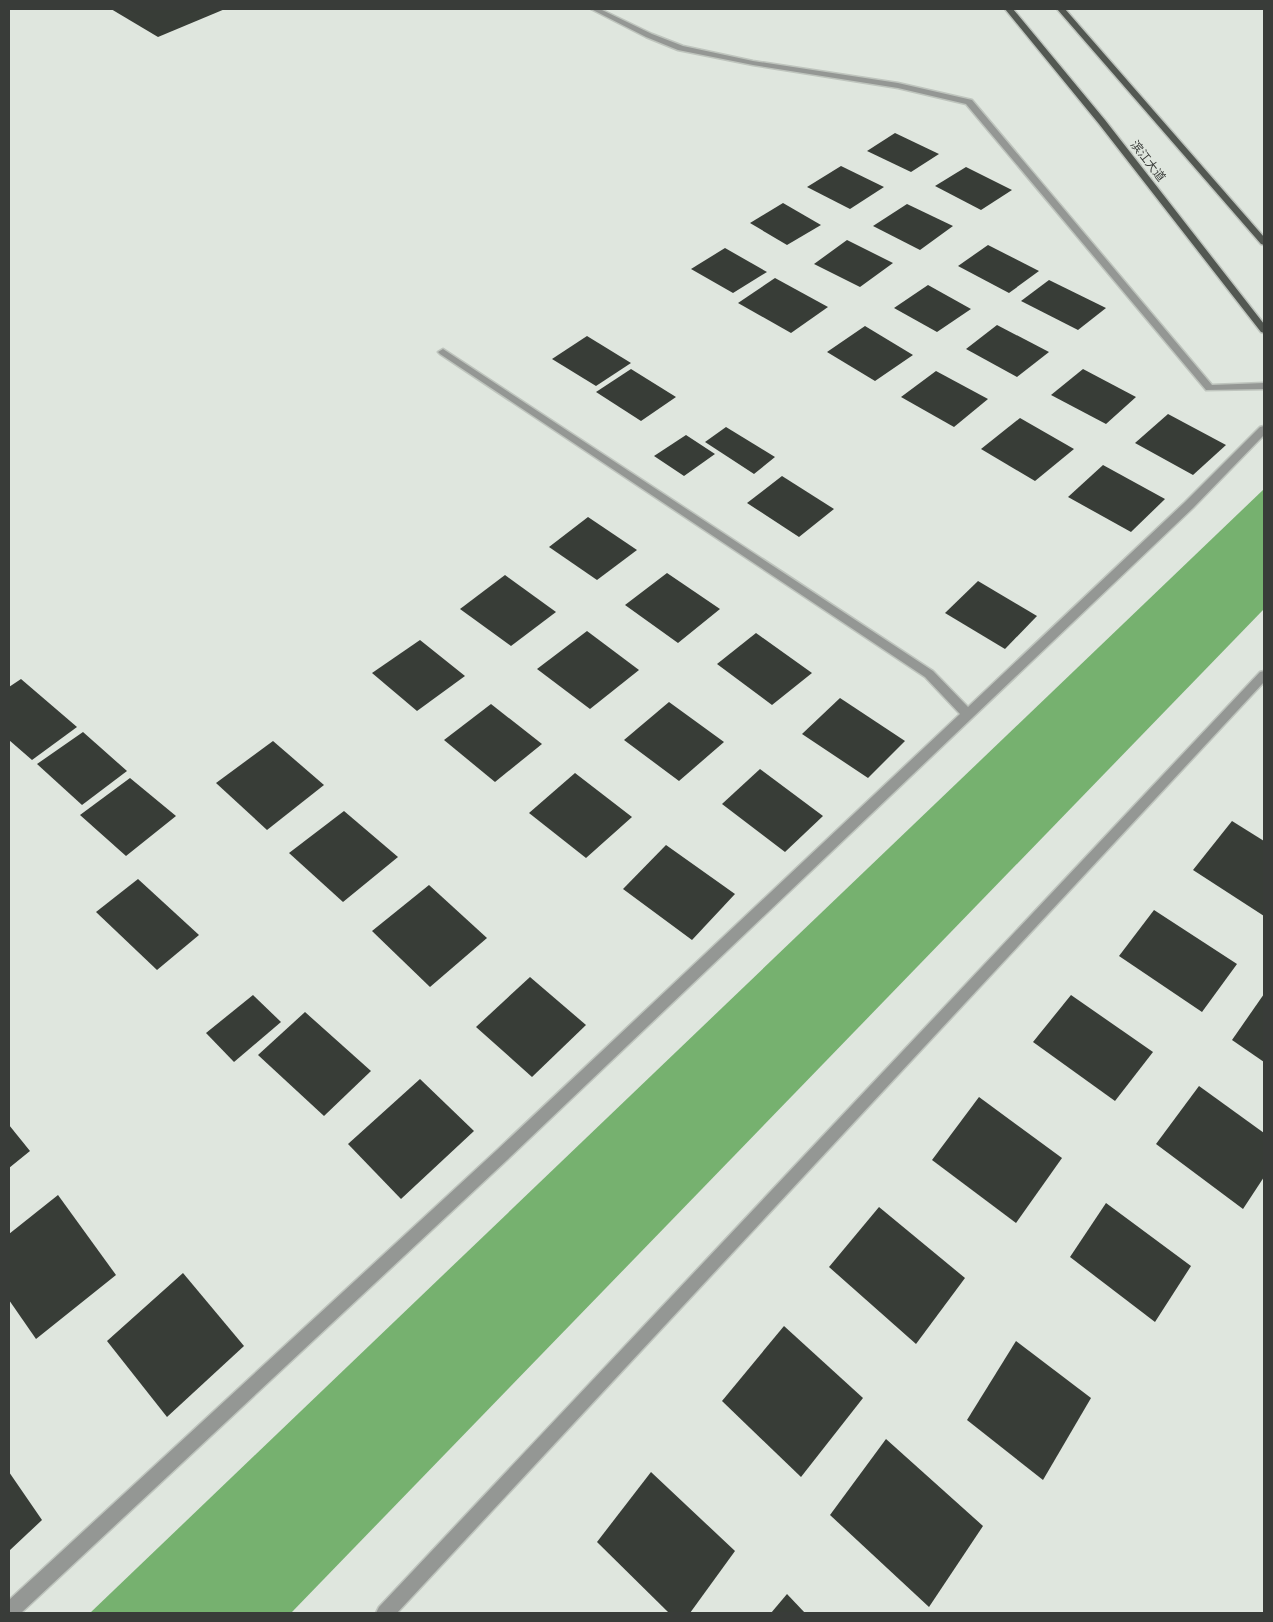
<svg xmlns="http://www.w3.org/2000/svg" width="1273" height="1622" viewBox="0 0 1273 1622" font-family="'Roboto Condensed','Noto Sans SC',sans-serif">
<rect width="100%" height="100%" fill="#dfe6de"/>
<polygon fill="#76b16f" points="1264,489 1264,609 291,1613 90,1613"/>
<g fill="#383d37">
<polygon points="111,9 225,9 158,37"/>
<polygon points="895,133 939,154 911,172 867,151"/>
<polygon points="841,166 884,187 850,209 807,187"/>
<polygon points="966,167 1012,190 981,210 935,186"/>
<polygon points="783,203 821,225 787,245 750,223"/>
<polygon points="907,204 953,226 920,250 873,226"/>
<polygon points="847,240 893,263 860,287 814,264"/>
<polygon points="988,245 1039,271 1009,293 958,266"/>
<polygon points="725,248 767,272 733,293 691,269"/>
<polygon points="775,278 828,307 791,333 738,303"/>
<polygon points="1049,280 1106,308 1078,330 1021,301"/>
<polygon points="928,285 971,309 937,332 894,308"/>
<polygon points="997,325 1049,352 1017,377 966,349"/>
<polygon points="865,326 913,355 875,381 827,352"/>
<polygon points="587,336 631,363 596,386 552,359"/>
<polygon points="631,369 676,397 641,421 596,392"/>
<polygon points="1083,369 1136,397 1106,424 1051,395"/>
<polygon points="936,371 988,399 954,427 901,397"/>
<polygon points="1168,414 1226,445 1193,475 1135,443"/>
<polygon points="1020,418 1074,449 1035,481 981,449"/>
<polygon points="726,427 775,457 754,474 705,442"/>
<polygon points="686,435 715,454 684,476 654,456"/>
<polygon points="1103,465 1165,499 1131,532 1068,497"/>
<polygon points="782,476 834,509 799,537 747,503"/>
<polygon points="588,517 637,550 597,580 549,547"/>
<polygon points="667,573 720,609 678,643 625,605"/>
<polygon points="505,575 556,612 511,646 460,609"/>
<polygon points="978,581 1037,616 1005,649 945,613"/>
<polygon points="587,631 639,670 590,709 537,669"/>
<polygon points="756,633 812,673 772,705 717,664"/>
<polygon points="420,640 465,676 417,711 372,673"/>
<polygon points="21,679 77,727 32,760 9,740 9,687"/>
<polygon points="840,698 905,741 868,778 802,734"/>
<polygon points="669,702 724,742 679,781 624,740"/>
<polygon points="491,704 542,744 495,782 444,740"/>
<polygon points="83,732 127,771 82,805 37,764"/>
<polygon points="273,741 324,785 267,830 216,783"/>
<polygon points="760,769 823,816 785,852 722,804"/>
<polygon points="575,773 632,817 586,858 529,813"/>
<polygon points="130,778 176,816 126,856 80,815"/>
<polygon points="344,811 398,857 343,902 289,853"/>
<polygon points="1232,821 1264,841 1264,916 1193,870"/>
<polygon points="666,845 735,894 692,940 623,889"/>
<polygon points="138,879 199,935 157,970 96,912"/>
<polygon points="429,885 487,938 430,987 372,931"/>
<polygon points="1154,910 1237,964 1202,1012 1119,956"/>
<polygon points="530,977 586,1025 532,1077 476,1027"/>
<polygon points="1264,994 1264,1062 1232,1040"/>
<polygon points="253,995 281,1022 234,1062 206,1033"/>
<polygon points="1071,995 1153,1052 1115,1101 1033,1042"/>
<polygon points="305,1012 371,1071 324,1116 258,1055"/>
<polygon points="420,1079 474,1131 401,1199 348,1144"/>
<polygon points="1199,1086 1264,1133 1264,1177 1243,1209 1156,1144"/>
<polygon points="979,1097 1062,1158 1016,1223 932,1160"/>
<polygon points="9,1125 30,1151 9,1168"/>
<polygon points="58,1195 116,1275 36,1339 9,1300 9,1234"/>
<polygon points="1106,1203 1191,1266 1155,1322 1070,1257"/>
<polygon points="879,1207 965,1278 916,1344 829,1267"/>
<polygon points="183,1273 244,1346 167,1417 107,1341"/>
<polygon points="784,1326 863,1398 801,1477 722,1401"/>
<polygon points="1016,1341 1091,1398 1043,1480 967,1420"/>
<polygon points="886,1439 983,1526 929,1607 830,1515"/>
<polygon points="9,1472 42,1520 9,1551"/>
<polygon points="651,1472 735,1551 690,1613 669,1613 597,1542"/>
<polygon points="787,1594 805,1613 771,1613"/>
</g>
<g fill="none" stroke-linecap="round" stroke-linejoin="round">
<defs>
<g id="minor">
<polygon points="591,9 600,9 652,34 683,46 753,61 898,83 972,100 1212,385 1264,383 1264,389 1206,390 966,104 898,88 753,65 678,50 646,37"/>
<polygon points="443,349 933,671 968,707 1185,502 1260,427 1264,426 1264,435 1193,508 507,1160 21,1613 9,1613 9,1600 497,1150 960,714 925,677 440,354 438,352"/>
<polygon points="1264,671 1264,682 397,1613 376,1613 379,1607 1260,672"/>
</g>
<g id="major">
<polygon points="1005,9 1013,9 1105,120 1264,324 1264,333 1261,332 1099,124"/>
<polygon points="1057,9 1065,9 1264,237 1264,245 1261,244"/>
</g>
</defs>
<use href="#minor" stroke="#bec4bd" stroke-width="3"/>
<use href="#major" stroke="#bec4bd" stroke-width="3"/>
<use href="#minor" fill="#949794" fill-rule="evenodd"/>
<use href="#major" fill="#535852" fill-rule="evenodd"/>
</g>
<g text-anchor="middle" stroke-width="5" stroke-linejoin="round" paint-order="stroke">
<g font-size="12" fill="#393c39" stroke="#dfe6de">
<text transform="translate(1148 161) rotate(52)" y="4">滨江大道</text>
</g>
</g>
<rect width="1273" height="1622" fill="none" stroke="#393c39" stroke-width="20"/>
</svg>
